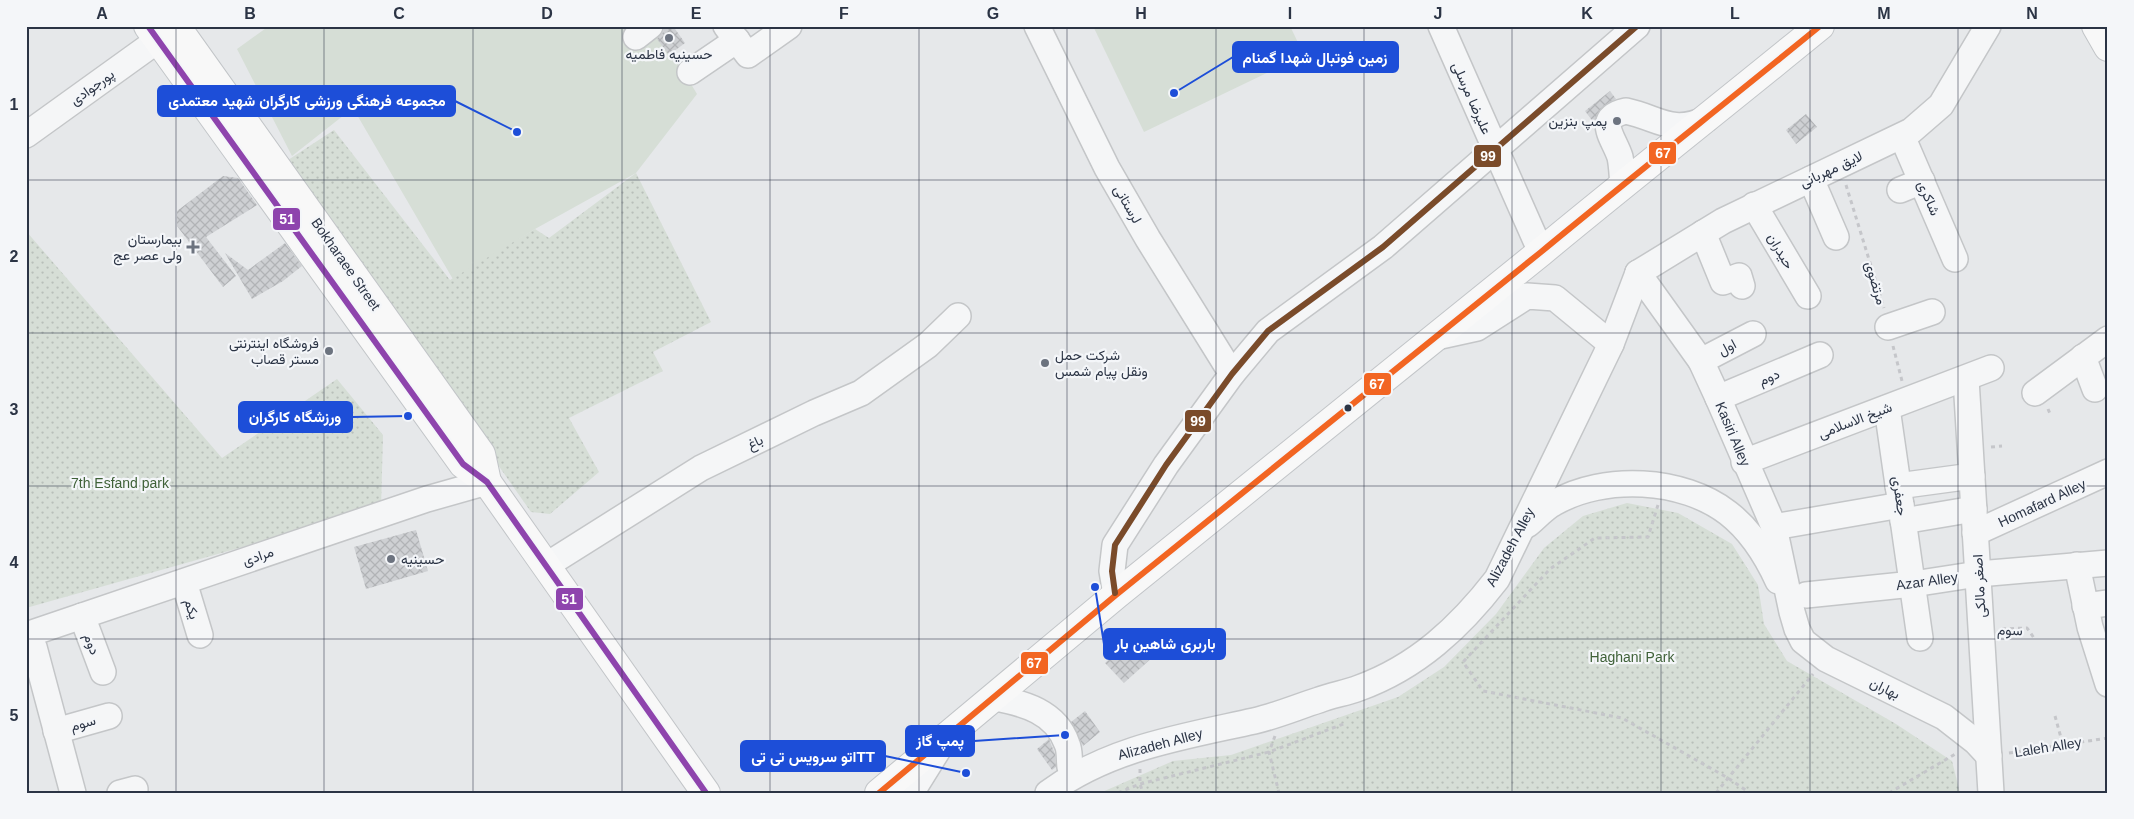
<svg xmlns="http://www.w3.org/2000/svg" width="2134" height="819" viewBox="0 0 2134 819" font-family="Arial,Vazirmatn,sans-serif">
<defs>
<pattern id="park-dots" width="8" height="8" patternUnits="userSpaceOnUse" patternTransform="scale(1.25)"><rect width="8" height="8" fill="#d6ded6"/><path d="M2 2h.1M6 6h.1" fill="none" stroke="#b8bfb9" stroke-width="1.8" stroke-linecap="round"/></pattern>
<pattern id="building-cross-hatch" width="8" height="8" patternUnits="userSpaceOnUse" patternTransform="scale(1.25)"><rect width="8" height="8" fill="#ced0d3"/><path d="M0 0l8 8M0 8l8-8" fill="none" stroke="#b1b3b6"/></pattern>
</defs>
<rect width="100%" height="100%" fill="#e6e8ea"/>
<g fill="#d6ded6">
<polygon points="269,26 656,26 697,94 636,173 535,229 454,281 353,108 292,156 237,49"/>
<polygon points="1093,26 1290,26 1304,55 1144,132"/>
</g>
<g fill="url(#park-dots)">
<polygon points="334,130 450,280 535,229 549,238 636,173 711,322 653,352 663,371 569,418 599,472 550,514 531,512 285,162"/>
<polygon points="26,231 222,458 337,379 383,435 381,508 26,608"/>
<polygon points="1627,503 1678,513 1732,544 1758,585 1764,624 1787,661 1896,724 1952,761 1960,793 1100,793 1173,761 1231,755 1398,697 1444,667 1496,614 1544,548 1583,516"/>
</g>
<g fill="url(#building-cross-hatch)">
<polygon points="664,26 673,26 685,43 669,55 657,39 663,32"/>
<polygon points="1610,91 1616,99 1602,107 1594,123 1585,111"/>
<polygon points="1806,114 1817,127 1796,144 1786,130"/>
<polygon points="223,176 238,178 257,205 206,237 236,276 223,287 177,226 177,211"/>
<polygon points="285,243 302,266 283,281 252,299 225,253 248,270"/>
<polygon points="416,530 428,571 366,589 354,547"/>
<polygon points="1135,635 1154,656 1124,683 1105,663"/>
<polygon points="1085,711 1100,732 1083,746 1071,722"/>
<polygon points="1049,739 1055,754 1056,767 1052,770 1037,749"/>
</g>
<g fill="none" stroke-linecap="round" stroke-linejoin="round">
<defs>
<g id="minor">
<polyline points="726,26 748,55 789,26"/>
<polyline points="1037,26 1107,168 1148,239 1232,374"/>
<polyline points="1441,26 1541,252"/>
<polyline points="636,37 650,26"/>
<polyline points="690,72 737,40"/>
<polyline points="26,135 158,40"/>
<polyline points="1902,136 1955,259"/>
<polyline points="1811,179 1836,237"/>
<path d="M1623 185C1622 176 1622 166 1620 157 1614 138 1594 118 1626 111 1659 118 1671 135 1706 119"/>
<polyline points="1900,190 1922,181"/>
<polyline points="1754,205 1808,296"/>
<polyline points="1703,233 1723,282 1739,276 1742,286"/>
<polyline points="1638,273 1701,361 1718,398 1774,527 1792,612 1797,629 1803,641 1826,659 1944,717 1976,742 1989,756"/>
<polyline points="1638,273 1723,221 1911,131 1941,105 1988,26"/>
<polyline points="1888,327 1932,312"/>
<polyline points="1436,337 1477,328 1527,296 1555,298 1611,344"/>
<polyline points="2083,357 2095,389"/>
<polyline points="1701,361 1753,334"/>
<polyline points="1966,379 1991,793"/>
<polyline points="2035,393 2108,339"/>
<polyline points="1718,398 1820,355"/>
<polyline points="1887,408 1920,638"/>
<polyline points="1744,462 1991,368"/>
<polyline points="1898,486 1972,476"/>
<polyline points="1903,521 1974,509"/>
<path d="M1527 525C1536 518 1544 508 1554 503 1604 474 1683 478 1728 513 1750 530 1767 557 1778 581"/>
<polyline points="1774,527 1901,505"/>
<polyline points="1975,533 2108,472"/>
<polyline points="547,565 701,468 814,413 861,393 928,345 958,316"/>
<polyline points="2077,565 2090,627 2108,684"/>
<polyline points="184,582 200,635"/>
<polyline points="1116,595 1112,571 1115,545 1166,465 1232,374 1268,331 1383,247 1637,26"/>
<polyline points="1806,595 1913,584 1978,574 2108,563"/>
<polyline points="2085,606 2108,603"/>
<polyline points="82,616 103,672"/>
<polyline points="26,635 427,499 487,482"/>
<polyline points="34,647 73,793"/>
<path d="M994 698C1024 703 1056 712 1067 744 1070 750 1069 760 1070 767"/>
<polyline points="56,731 109,716"/>
<polyline points="120,793 135,789"/>
<polyline points="911,793 941,745"/>
<path d="M1048 793C1109 748 1182 737 1254 721 1276 716 1297 707 1319 700 1332 695 1346 693 1359 688 1417 667 1460 627 1497 579L1611 344 1638 273"/>
</g>
<g id="major">
<polyline points="148,26 463,464 487,482 706,793"/>
<polyline points="176,26 481,454 487,482"/>
<polyline points="2096,26 2108,47"/>
<path d="M879 793 1116 595 1541 252C1633 176 1727 102 1820 26"/>
</g>
</defs>
<use href="#minor" stroke="#c4c6c8" stroke-width="28"/>
<use href="#major" stroke="#c2c5c8" stroke-width="30"/>
<g stroke="#c5c6ca" stroke-width="3" stroke-dasharray="4 4" stroke-linecap="butt">
<polyline points="1846,185 1884,308"/>
<polyline points="1893,346 1902,381"/>
<polyline points="2048,409 2051,416"/>
<polyline points="1991,447 2002,446"/>
<polyline points="1658,505 1648,537 1595,538 1550,569 1463,662 1483,691 1622,718 1728,778 1750,793"/>
<polyline points="2002,629 2027,628 2034,638"/>
<polyline points="2055,716 2063,745"/>
<polyline points="1275,736 1269,752 1279,793"/>
<polyline points="2009,753 2108,738"/>
<polyline points="1140,769 1140,784 1143,793"/>
<polyline points="1118,793 1140,784 1269,752 1346,723"/>
<polyline points="1716,793 1813,674"/>
<polyline points="1889,793 1957,753"/>
</g>
<use href="#minor" stroke="#f5f6f7" stroke-width="25"/>
<use href="#major" stroke="#f8f8f8" stroke-width="28"/>
<defs>
<path id="bus-1" d="M879 793 1116 595 1541 252C1633 176 1727 102 1820 26"/>
<polyline id="bus-2" points="148,26 463,464 487,482 706,793"/>
<polyline id="bus-3" points="1115,593 1112,571 1115,545 1166,465 1232,374 1268,331 1383,247 1637,26"/>
</defs>
<use href="#bus-1" stroke="#f4f6f9" stroke-width="10"/>
<use href="#bus-2" stroke="#f4f6f9" stroke-width="10"/>
<use href="#bus-3" stroke="#f4f6f9" stroke-width="10"/>
<use href="#bus-1" stroke="#f26522" stroke-width="6"/>
<use href="#bus-2" stroke="#8e44ad" stroke-width="6"/>
<use href="#bus-3" stroke="#7a4b2a" stroke-width="6"/>
</g>
<path fill="none" stroke="#2b3445" stroke-width="1" stroke-opacity="0.55" d="M176 26V793M324 26V793M473 26V793M622 26V793M770 26V793M919 26V793M1067 26V793M1216 26V793M1364 26V793M1512 26V793M1661 26V793M1810 26V793M1958 26V793M26 180H2108M26 333H2108M26 486H2108M26 639H2108"/>
<g fill="#6c737f" stroke="#f4f6f9" stroke-width="2">
<circle cx="669" cy="38" r="5"/>
<circle cx="1617" cy="121" r="5"/>
<path d="M190.5 239.5h5v5h5v5h-5v5h-5v-5h-5v-5h5z"/>
<circle cx="329" cy="351" r="5"/>
<circle cx="1045" cy="363" r="5"/>
<circle cx="391" cy="559" r="5"/>
</g>
<circle fill="#2b3445" stroke="#f4f6f9" stroke-width="2" cx="1348" cy="408" r="4.5"/>
<g text-anchor="middle" stroke-width="4.5" stroke-linejoin="round" paint-order="stroke">
<g font-size="14" fill="#2b3445" stroke="#f4f6f9" text-anchor="end">
<text x="669" y="59" text-anchor="middle">حسینیه فاطمیه</text>
<text x="1607" y="126">پمپ بنزین</text>
<text x="182" y="244">بیمارستان<tspan x="182" dy="16">ولی عصر عج</tspan></text>
<text x="319" y="348">فروشگاه اینترنتی<tspan x="319" dy="16">مستر قصاب</tspan></text>
<text x="1055" y="360" text-anchor="start">شرکت حمل<tspan x="1055" dy="16">ونقل پیام شمس</tspan></text>
<text x="401" y="564" text-anchor="start">حسینیه</text>
</g>
<g font-size="14" fill="#2b3445" stroke="#f4f6f9">
<text transform="translate(92 87) rotate(-36)" y="5">پورجوادی</text>
<text transform="translate(1472 98) rotate(66)" y="5">علیرضا مرسلی</text>
<text transform="translate(1831 169) rotate(-25)" y="5">لایق مهربانی</text>
<text transform="translate(1929 198) rotate(67)" y="5">شاکری</text>
<text transform="translate(1128 204) rotate(60)" y="5">لرستانی</text>
<text transform="translate(1781 251) rotate(60)" y="5">حیدران</text>
<text transform="translate(346 264) rotate(55)" y="5">Bokharaee Street</text>
<text transform="translate(1876 283) rotate(74)" y="5">مرتضوی</text>
<text transform="translate(1727 347) rotate(-28)" y="5">اول</text>
<text transform="translate(1769 377) rotate(-23)" y="5">دوم</text>
<text transform="translate(1855 420) rotate(-21)" y="5">شیخ الاسلامی</text>
<text transform="translate(1733 434) rotate(67)" y="5">Kasiri Alley</text>
<text transform="translate(755 442) rotate(-26)" y="5">باغ</text>
<text transform="translate(1900 496) rotate(82)" y="5">جعفری</text>
<text transform="translate(2042 503) rotate(-25)" y="5">Homafard Alley</text>
<text transform="translate(1510 547) rotate(-62)" y="5">Alizadeh Alley</text>
<text transform="translate(258 556) rotate(-19)" y="5">مرادی</text>
<text transform="translate(1927 581) rotate(-8)" y="5">Azar Alley</text>
<text transform="translate(1979 586) rotate(-93)" y="5">اصغر مالکی</text>
<text transform="translate(192 609) rotate(73)" y="5">یکم</text>
<text transform="translate(2010 630) rotate(2)" y="5">سوم</text>
<text transform="translate(92 644) rotate(69)" y="5">دوم</text>
<text transform="translate(1885 688) rotate(26)" y="5">بهاران</text>
<text transform="translate(83 723) rotate(-16)" y="5">سوم</text>
<text transform="translate(1160 744) rotate(-15)" y="5">Alizadeh Alley</text>
<text transform="translate(2048 747) rotate(-9)" y="5">Laleh Alley</text>
</g>
<g font-size="14" fill="#3f6138" stroke="#f4f6f9">
<text x="120" y="488">7th Esfand park</text>
<text x="1632" y="662">Haghani Park</text>
</g>
</g>
<path fill="none" stroke="#1d4ed8" stroke-width="2" d="M1174 93L1233 57M517 132L455 101M408 416L352 417M1095 587L1104 644M1065 735L974 741M966 773L885 756"/>
<g fill="#1d4ed8" stroke="#f4f6f9" stroke-width="2">
<circle cx="1174" cy="93" r="5"/>
<circle cx="517" cy="132" r="5"/>
<circle cx="408" cy="416" r="5"/>
<circle cx="1095" cy="587" r="5"/>
<circle cx="1065" cy="735" r="5"/>
<circle cx="966" cy="773" r="5"/>
</g>
<g fill="#1d4ed8" stroke="#1d4ed8" stroke-width="2">
<rect x="1233" y="42" width="165" height="30" rx="5"/>
<rect x="158" y="86" width="297" height="30" rx="5"/>
<rect x="239" y="402" width="113" height="30" rx="5"/>
<rect x="1104" y="629" width="121" height="30" rx="5"/>
<rect x="906" y="726" width="68" height="30" rx="5"/>
<rect x="741" y="741" width="144" height="30" rx="5"/>
</g>
<g font-size="15" text-anchor="middle" font-weight="bold" fill="#fff">
<text x="1315" y="63">زمین فوتبال شهدا گمنام</text>
<text x="307" y="106">مجموعه فرهنگی ورزشی کارگران شهید معتمدی</text>
<text x="295" y="422">ورزشگاه کارگران</text>
<text x="1165" y="649">باربری شاهین بار</text>
<text x="940" y="746">پمپ گاز</text>
<text x="813" y="762">اتو سرویس تی تیTT</text>
</g>
<g stroke="#f4f6f9" stroke-width="2">
<rect x="1648" y="141" width="29" height="24" rx="5" fill="#f26522"/>
<rect x="1473" y="144" width="29" height="24" rx="5" fill="#7a4b2a"/>
<rect x="272" y="207" width="29" height="24" rx="5" fill="#8e44ad"/>
<rect x="1363" y="372" width="29" height="24" rx="5" fill="#f26522"/>
<rect x="1184" y="409" width="28" height="24" rx="5" fill="#7a4b2a"/>
<rect x="555" y="587" width="29" height="24" rx="5" fill="#8e44ad"/>
<rect x="1020" y="651" width="29" height="24" rx="5" fill="#f26522"/>
</g>
<g font-size="14" text-anchor="middle" font-weight="bold" fill="#fff">
<text x="1663" y="158">67</text>
<text x="1488" y="161">99</text>
<text x="287" y="224">51</text>
<text x="1377" y="389">67</text>
<text x="1198" y="426">99</text>
<text x="569" y="604">51</text>
<text x="1034" y="668">67</text>
</g>
<rect width="2134" height="819" fill="none" stroke="#f4f6f9" stroke-width="55"/>
<rect x="28" y="28" width="2078" height="764" fill="none" stroke="#2b3445" stroke-width="2"/>
<g font-size="16" text-anchor="middle" font-weight="bold" fill="#2b3445">
<text x="102" y="19">A</text>
<text x="250" y="19">B</text>
<text x="399" y="19">C</text>
<text x="547" y="19">D</text>
<text x="696" y="19">E</text>
<text x="844" y="19">F</text>
<text x="993" y="19">G</text>
<text x="1141" y="19">H</text>
<text x="1290" y="19">I</text>
<text x="1438" y="19">J</text>
<text x="1587" y="19">K</text>
<text x="1735" y="19">L</text>
<text x="1884" y="19">M</text>
<text x="2032" y="19">N</text>
<text x="14" y="110">1</text>
<text x="14" y="262">2</text>
<text x="14" y="415">3</text>
<text x="14" y="568">4</text>
<text x="14" y="721">5</text>
</g>
</svg>
